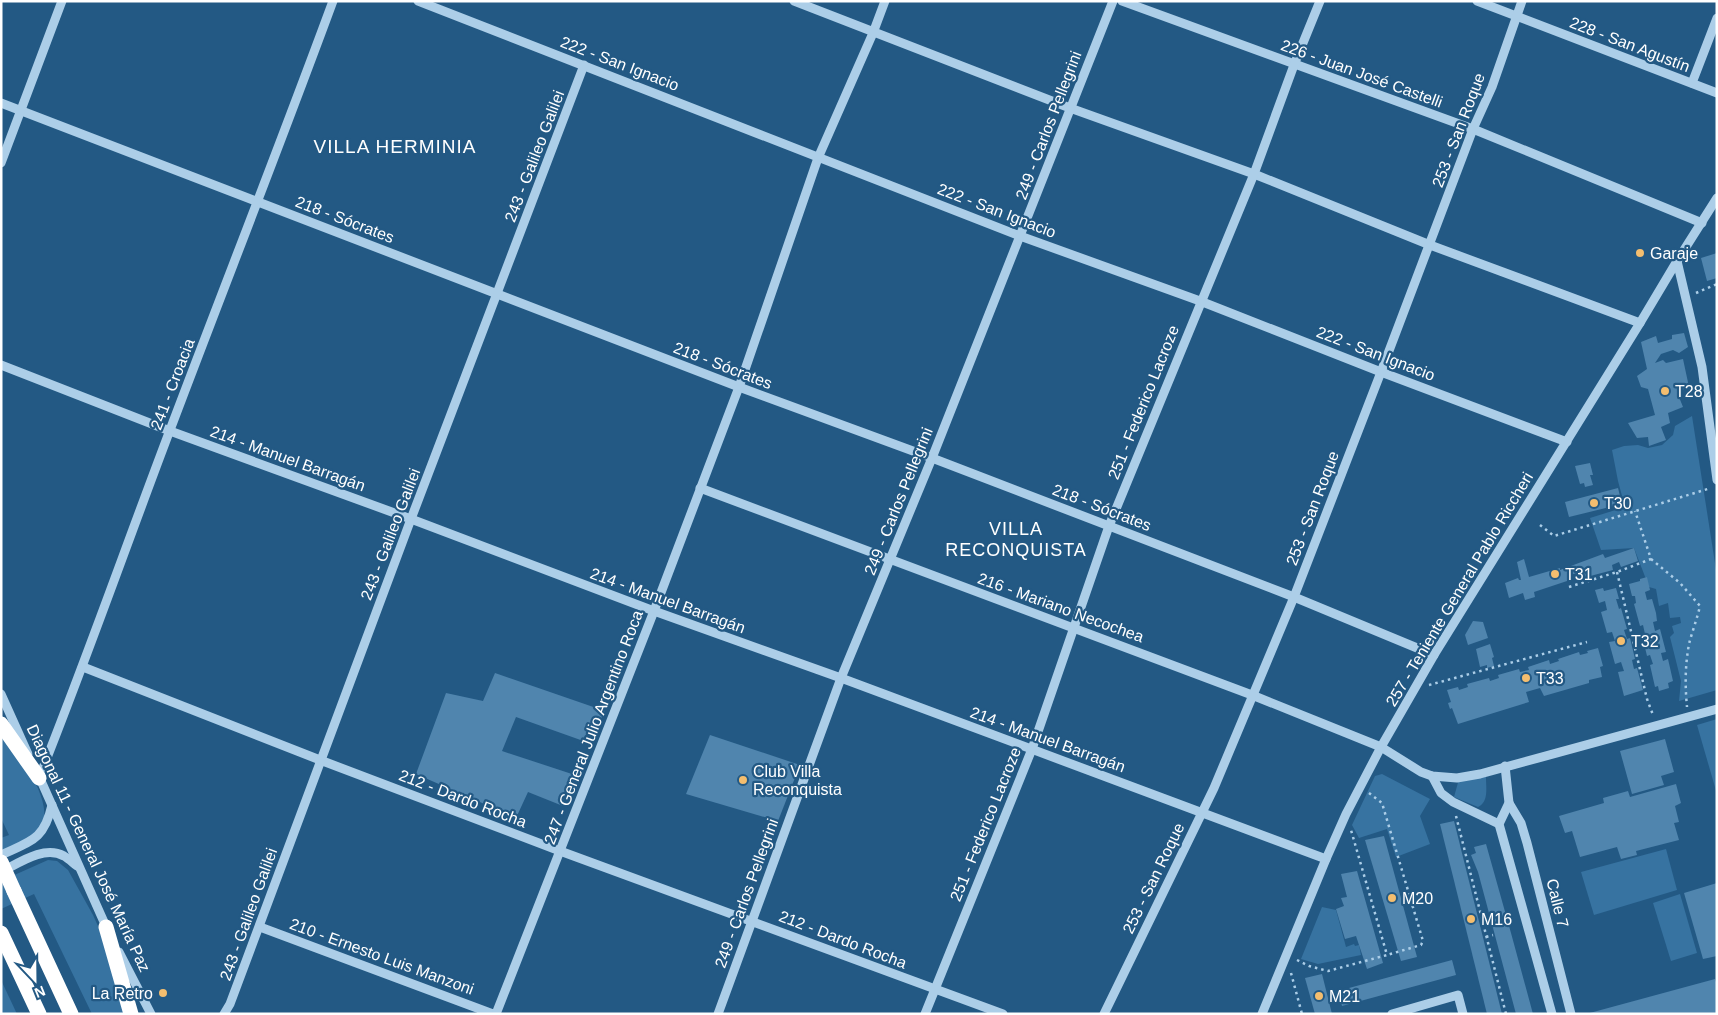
<svg xmlns="http://www.w3.org/2000/svg" width="1718" height="1015" viewBox="0 0 1718 1015" font-family="Arial,sans-serif">
<rect width="100%" height="100%" fill="#235984"/>
<g fill="#3773a1">
<polygon points="1692,416 1717,576 1717,690 1679,701 1681,681 1670,637 1674,633 1672,626 1681,623 1680,617 1670,618 1668,603 1659,606 1656,589 1649,587 1634,548 1601,550 1590,518 1625,507 1618,481 1612,450 1624,446 1638,445 1648,448 1662,445 1673,435 1675,426"/>
<polygon points="1717,719 1717,794 1697,725"/>
<path d="M1 729C15 749 61 808 38 830 28 840 13 845 1 851V838L9 835 1 818Z"/>
<path d="M1480 773 1486 777C1486 788 1489 802 1478 807L1454 797 1459 779Z"/>
<polygon points="1382,774 1430,799 1420,816 1430,844 1396,857 1387,829 1359,838 1352,825 1375,776"/>
<polygon points="1666,849 1677,890 1594,915 1581,872"/>
<polygon points="48,860 57,861 68,870 93,915 106,944 128,1014 92,1014 34,894 1,909 1,881"/>
<polygon points="1680,894 1697,953 1671,961 1653,903"/>
<polygon points="1322,907 1336,910 1346,947 1354,944 1355,946 1359,945 1361,955 1318,964 1301,959"/>
<polygon points="1,980 17,1014 1,1014"/>
</g>
<g fill="#5085ae">
<polygon points="1717,253 1717,278 1707,281 1701,258"/>
<polygon points="1684,333 1688,347 1679,353 1673,350 1661,354 1655,363 1663,360 1666,363 1683,359 1689,387 1677,392 1683,407 1668,413 1670,423 1661,427 1666,440 1649,446 1648,437 1637,438 1628,423 1655,415 1648,389 1641,387 1637,376 1647,369 1641,342 1656,336 1658,343 1672,339 1672,335"/>
<polygon points="1590,463 1593,475 1590,475 1593,485 1585,487 1584,483 1580,484 1575,466"/>
<polygon points="1618,488 1622,504 1569,517 1565,502"/>
<polygon points="1634,548 1638,561 1621,567 1619,562 1612,565 1613,570 1579,579 1577,573 1569,575 1570,580 1534,592 1535,597 1525,600 1523,593 1509,598 1505,583 1518,578 1519,580 1521,580 1517,562 1524,559 1529,577 1560,568 1560,570 1603,554 1605,558"/>
<polygon points="1647,577 1650,590 1645,592 1647,600 1652,599 1656,613 1657,621 1653,622 1655,631 1660,629 1666,652 1661,653 1663,661 1668,659 1673,681 1668,683 1669,688 1659,691 1658,686 1655,687 1650,665 1653,664 1650,655 1647,656 1642,635 1645,634 1643,625 1640,626 1634,604 1636,603 1635,596 1632,596 1629,584 1640,581 1640,579"/>
<polygon points="1603,588 1604,591 1616,588 1619,599 1616,599 1619,609 1621,608 1627,629 1624,630 1627,639 1630,638 1635,659 1632,660 1634,669 1637,668 1643,690 1624,696 1618,672 1624,671 1621,662 1615,664 1609,642 1615,641 1612,632 1607,633 1601,612 1607,610 1605,601 1599,603 1595,590"/>
<polygon points="1473,621 1483,622 1488,638 1468,645 1465,635"/>
<polygon points="1490,644 1494,657 1492,658 1494,666 1487,668 1487,665 1480,667 1476,649"/>
<polygon points="1598,648 1603,666 1600,667 1602,677 1589,680 1589,683 1544,696 1540,688 1526,692 1529,702 1458,724 1452,708 1450,709 1448,703 1451,702 1447,690 1458,687 1459,690 1468,687 1467,684 1489,678 1490,681 1499,678 1498,675 1519,669 1520,672 1529,670 1528,667 1549,660 1550,664 1559,661 1558,659 1579,652 1580,655 1588,653 1587,651"/>
<polygon points="495,673 605,711 589,743 516,717 502,751 578,776 563,806 528,792 516,818 416,774 446,693 483,701"/>
<polygon points="710,735 800,765 778,821 686,794"/>
<polygon points="1665,739 1674,772 1661,776 1664,785 1632,794 1620,751"/>
<polygon points="1676,784 1681,803 1675,806 1679,822 1674,823 1679,840 1636,851 1637,855 1621,859 1617,847 1580,857 1572,831 1565,833 1559,816 1604,803 1603,798 1628,791 1630,797"/>
<polygon points="1454,821 1502,1014 1487,1014 1440,824"/>
<polygon points="1384,836 1417,957 1401,961 1365,840"/>
<polygon points="1486,844 1511,933 1533,1014 1516,1014 1478,872 1471,855 1476,853 1474,847"/>
<polygon points="1357,871 1383,963 1367,969 1356,936 1345,939 1336,909 1344,906 1341,898 1347,897 1341,874"/>
<polygon points="1717,883 1717,956 1703,959 1684,893"/>
<polygon points="1452,960 1456,975 1342,1006 1338,991"/>
<polygon points="1322,974 1332,1014 1315,1014 1305,978"/>
<polygon points="1715,979 1717,985 1717,1014 1586,1014"/>
</g>
<g fill="none" stroke-linecap="round" stroke-linejoin="round">
<g stroke="#accee8" stroke-width="2.5" stroke-dasharray="2.5 4" stroke-linecap="butt">
<polyline points="1696,293 1717,284"/>
<polyline points="1540,525 1554,536 1711,488"/>
<path d="M1651 559 1680 583 1700 606C1697 619 1692 632 1689 644 1685 666 1685 686 1687 707"/>
<polyline points="1617,572 1647,699 1653,715"/>
<polyline points="1569,587 1617,572 1651,559 1635,511"/>
<polyline points="1429,685 1587,642"/>
<polyline points="1369,793 1382,803 1423,941 1421,945 1387,955"/>
<polyline points="1456,816 1506,1014"/>
<polyline points="1486,937 1493,935"/>
<polyline points="1297,960 1309,966 1328,971 1387,955 1351,830"/>
<polyline points="1291,973 1302,1014"/>
</g>
<g stroke="#accee8" stroke-width="9">
<polyline points="418,1 1020,236 1200,301 1381,372 1567,442"/>
<polyline points="794,1 1070,108 1254,174 1430,245 1640,323"/>
<polyline points="1122,1 1473,129 1702,223"/>
<polyline points="1477,1 1717,93"/>
<polyline points="1692,83 1717,18"/>
<polyline points="1,103 739,387 932,458 1294,597 1434,655"/>
<polyline points="1,163 62,1"/>
<polyline points="1677,261 1702,367 1717,480"/>
<polyline points="1,365 170,431 411,519 654,611 841,678 1326,859"/>
<polyline points="700,488 1252,695 1381,747 1421,772 1432,776 1457,778 1480,774 1717,709"/>
<polyline points="83,667 320,760 560,851 1003,1014"/>
<polyline points="1,694 28,754"/>
<polyline points="1505,766 1509,803 1499,824 1552,1014"/>
<polyline points="38,774 108,931"/>
<polyline points="1432,776 1441,793 1453,802 1499,824"/>
<path d="M39 778C85 663 126 546 170 430 224 287 280 145 333 1"/>
<polyline points="1509,803 1521,823 1527,843 1571,1014"/>
<path d="M1 855C31 841 44 840 52 805"/>
<path d="M1 872C19 863 44 845 64 856 69 859 73 863 77 866"/>
<polyline points="260,927 493,1014"/>
<polyline points="119,952 151,1014"/>
<polyline points="224,1014 230,1004 411,519 584,65"/>
<polyline points="496,1014 654,611 739,387 818,158 873,33 885,1"/>
<polyline points="718,1014 841,678 932,458 1113,1"/>
<polyline points="925,1014 1032,749 1109,526 1254,174 1294,65 1320,1"/>
<polyline points="1104,1014 1214,788 1294,597 1381,372 1473,129 1492,87 1522,1"/>
<polyline points="1262,1014 1326,859 1346,814 1381,747 1434,655 1640,323 1677,261 1717,198"/>
<polyline points="1392,1014 1458,995 1463,1014"/>
</g>
<g stroke="#fff" stroke-width="15">
<polyline points="1,724 39,778"/>
<polyline points="14,891 71,1014"/>
<polyline points="106,927 131,1014"/>
<polyline points="1,933 39,1014"/>
</g>
<polyline stroke="#fff" stroke-width="15" points="1,862 14,891"/>
</g>
<g fill="#f4be6f" stroke="#235984" stroke-width="2">
<circle cx="1640" cy="253" r="5"/>
<circle cx="1665" cy="391" r="5"/>
<circle cx="1594" cy="503" r="5"/>
<circle cx="1555" cy="574" r="5"/>
<circle cx="1621" cy="641" r="5"/>
<circle cx="1526" cy="678" r="5"/>
<circle cx="743" cy="780" r="5"/>
<circle cx="1392" cy="898" r="5"/>
<circle cx="1471" cy="919" r="5"/>
<circle cx="163" cy="993" r="5"/>
<circle cx="1319" cy="996" r="5"/>
</g>
<g text-anchor="middle" stroke-width="4.5" stroke-linejoin="round" paint-order="stroke">
<g font-size="16" fill="#fff" stroke="#235984">
<text transform="translate(1630 44) rotate(21)" y="6">228 - San Agustín</text>
<text transform="translate(620 63) rotate(21)" y="6">222 - San Ignacio</text>
<text transform="translate(1362 73) rotate(20)" y="6">226 - Juan José Castelli</text>
<text transform="translate(1048 125) rotate(-69)" y="6">249 - Carlos Pellegrini</text>
<text transform="translate(1458 130) rotate(-69)" y="6">253 - San Roque</text>
<text transform="translate(534 156) rotate(-69)" y="6">243 - Galileo Galilei</text>
<text transform="translate(997 210) rotate(21)" y="6">222 - San Ignacio</text>
<text transform="translate(345 219) rotate(21)" y="6">218 - Sócrates</text>
<text transform="translate(1376 353) rotate(21)" y="6">222 - San Ignacio</text>
<text transform="translate(723 365) rotate(21)" y="6">218 - Sócrates</text>
<text transform="translate(172 384) rotate(-69)" y="6">241 - Croacia</text>
<text transform="translate(1143 402) rotate(-68)" y="6">251 - Federico Lacroze</text>
<text transform="translate(288 458) rotate(20)" y="6">214 - Manuel Barragán</text>
<text transform="translate(898 501) rotate(-68)" y="6">249 - Carlos Pellegrini</text>
<text transform="translate(1102 507) rotate(21)" y="6">218 - Sócrates</text>
<text transform="translate(1312 508) rotate(-69)" y="6">253 - San Roque</text>
<text transform="translate(390 534) rotate(-69)" y="6">243 - Galileo Galilei</text>
<text transform="translate(1459 589) rotate(-59)" y="6">257 - Teniente General Pablo Riccheri</text>
<text transform="translate(668 600) rotate(20)" y="6">214 - Manuel Barragán</text>
<text transform="translate(1061 607) rotate(20)" y="6">216 - Mariano Necochea</text>
<text transform="translate(593 727) rotate(-69)" y="6">247 - General Julio Argentino Roca</text>
<text transform="translate(1048 739) rotate(20)" y="6">214 - Manuel Barragán</text>
<text transform="translate(463 798) rotate(21)" y="6">212 - Dardo Rocha</text>
<text transform="translate(985 824) rotate(-68)" y="6">251 - Federico Lacroze</text>
<text transform="translate(89 848) rotate(65)" y="6">Diagonal 11 - General José María Paz</text>
<text transform="translate(1153 878) rotate(-64)" y="6">253 - San Roque</text>
<text transform="translate(746 893) rotate(-70)" y="6">249 - Carlos Pellegrini</text>
<text transform="translate(1558 903) rotate(76)" y="6">Calle 7</text>
<text transform="translate(248 914) rotate(-70)" y="6">243 - Galileo Galilei</text>
<text transform="translate(843 939) rotate(21)" y="6">212 - Dardo Rocha</text>
<text transform="translate(382 956) rotate(20)" y="6">210 - Ernesto Luis Manzoni</text>
</g>
<g font-size="16" fill="#fff" stroke="#235984" text-anchor="start">
<text x="1650" y="259">Garaje</text>
<text x="1675" y="397">T28</text>
<text x="1604" y="509">T30</text>
<text x="1565" y="580">T31</text>
<text x="1631" y="647">T32</text>
<text x="1536" y="684">T33</text>
<text x="753" y="777">Club Villa<tspan x="753" dy="18">Reconquista</tspan></text>
<text x="1402" y="904">M20</text>
<text x="1481" y="925">M16</text>
<text x="153" y="999" text-anchor="end">La Retro</text>
<text x="1329" y="1002">M21</text>
</g>
<g font-size="18" letter-spacing="1" fill="#fff" stroke="#235984">
<text x="1016" y="535">VILLA<tspan x="1016" dy="21">RECONQUISTA</tspan></text>
</g>
<g font-size="19" letter-spacing="1" fill="#fff" stroke="#235984">
<text x="395" y="153">VILLA HERMINIA</text>
</g>
</g>
<rect width="1718" height="1015" fill="none" stroke="#ffffff" stroke-width="5"/>
<g transform="translate(35 980) rotate(158)" stroke="#235984" stroke-width="4" paint-order="stroke">
<path d="M0-4L9 19L0 12L-9 19Z" fill="#ffffff"/>
<text y="-8" font-size="14" font-weight="bold" text-anchor="middle" fill="#ffffff">N</text>
</g>
</svg>
